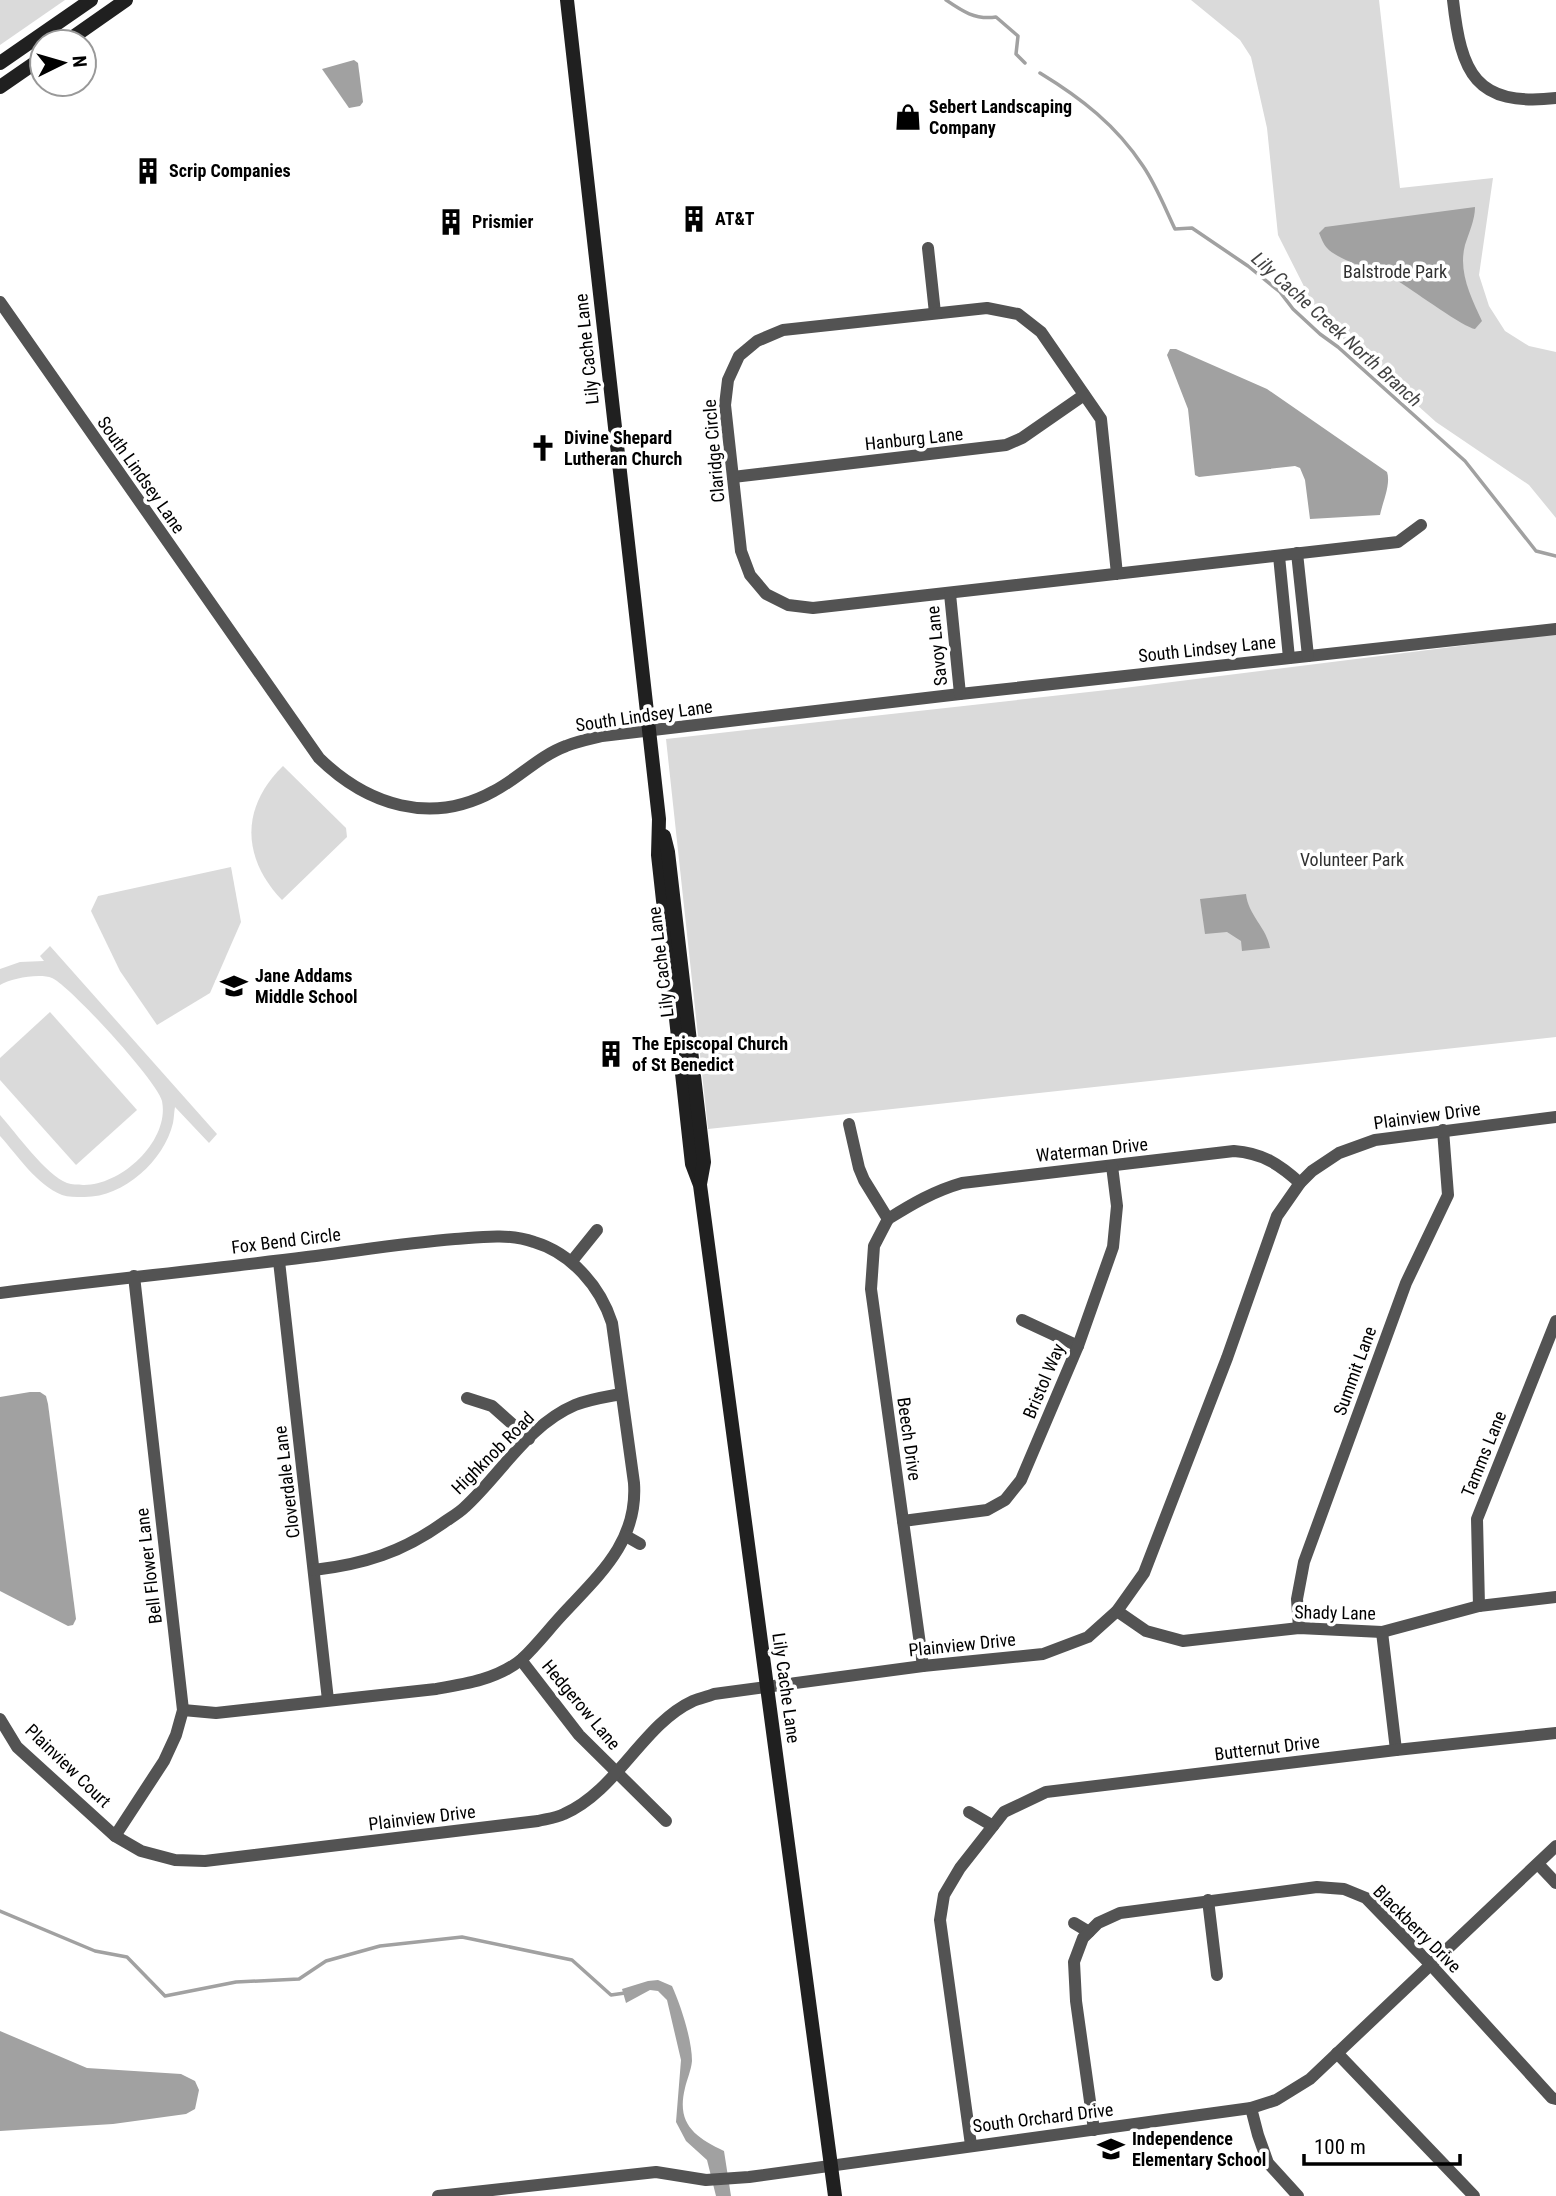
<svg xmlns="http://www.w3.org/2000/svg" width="1556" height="2196" viewBox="0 0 1556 2196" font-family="'Roboto Condensed',sans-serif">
<rect width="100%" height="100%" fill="#fff"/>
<g fill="#dadada">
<polygon points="0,0 65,0 0,45"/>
<polygon points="1191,0 1379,0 1400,188 1493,178 1479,275 1489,306 1505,331 1529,346 1556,352 1556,518 1529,485 1436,422 1320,318 1278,235 1267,128 1251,57 1240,40"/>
<polygon points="1556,634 1556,1037 708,1129 666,739 1116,689"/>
<path d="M283 766 346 828 347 837 282 900C242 858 240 808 283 766Z"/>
<polygon points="231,867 241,922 210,993 157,1025 120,971 91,911 98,896"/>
<path d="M50 946 217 1134 209 1143 175 1107C174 1112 174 1118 173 1123 164 1161 123 1198 83 1197 76 1197 68 1197 62 1195 36 1184 18 1156 0 1136V1115C16 1133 46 1175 67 1183 72 1185 78 1184 83 1185 121 1186 170 1141 162 1101 158 1082 70 986 52 978 40 973 11 978 0 985V969L20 962 44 961 40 956Z"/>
<polygon points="50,1012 137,1110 76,1165 0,1080 0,1058"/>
</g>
<g fill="#a1a1a1">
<polygon points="354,60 358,63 363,102 360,106 349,108 322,69"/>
<path d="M1475 207C1475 220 1469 232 1465 245 1458 272 1471 297 1482 321L1475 329C1465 328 1415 292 1401 283 1382 271 1341 263 1327 248 1323 244 1321 237 1319 233L1325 227Z"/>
<path d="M1170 349H1176L1267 389 1387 472C1391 484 1383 501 1380 515L1310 519 1305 480 1300 468 1295 466 1199 477 1195 475 1188 409 1167 355Z"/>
<path d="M1246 894C1248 915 1267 928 1270 948L1242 951 1241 941 1227 932 1205 934 1200 899Z"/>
<polygon points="30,1392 40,1392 46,1396 48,1404 76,1619 73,1625 68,1626 0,1591 0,1397"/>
<path d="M658 1980 672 1986C681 2006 692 2040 692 2061 691 2071 687 2079 685 2088 676 2124 695 2137 724 2151L731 2196H716L707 2160 686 2141 676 2122 681 2060 667 2000 658 1991 650 1990 626 2003 622 1989 648 1981Z"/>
<polygon points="0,2031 87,2068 181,2074 195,2081 199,2090 195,2109 186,2114 113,2124 0,2131"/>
</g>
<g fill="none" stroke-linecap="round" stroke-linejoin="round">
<g stroke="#a1a1a1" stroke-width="3.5">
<path d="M946 0C962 11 975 20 996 17L1018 36 1016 54 1025 63"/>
<path d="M1040 73C1081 98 1116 125 1143 166 1156 185 1165 208 1175 229L1192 228 1248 266 1280 292 1293 309 1320 334 1338 347 1465 461 1536 551 1556 556"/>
<polyline points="0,1911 95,1951 127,1957 165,1996 236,1982 299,1979 326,1961 380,1946 462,1937 572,1960 611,1995 625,1993"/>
</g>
<g stroke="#535353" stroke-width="12">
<path d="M1453 0C1461 73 1475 107 1556 98"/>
<polyline points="928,248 935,313"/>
<path d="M0 302 319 758C367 805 431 826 494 791 519 778 539 756 566 746 578 741 590 739 602 736L960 694 1556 629"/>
<polyline points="733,477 1006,445 1022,438 1084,395"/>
<polyline points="1297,553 1308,656"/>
<polyline points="1279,556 1289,658"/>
<polyline points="1117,574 1101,419 1041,332 1018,314 987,308 783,330 757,341 739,356 728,380 725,405 741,551 750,575 766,594 788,605 813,608 1398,542 1421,525"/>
<polyline points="950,594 960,694"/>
<polyline points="849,1124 859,1168 864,1180 888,1219"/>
<polyline points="888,1219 874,1246 871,1289 923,1666"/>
<path d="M888 1219C912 1204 934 1191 962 1183L1234 1151C1262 1153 1279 1164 1300 1183"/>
<polyline points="279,1261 328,1700"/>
<polyline points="572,1261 597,1230"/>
<path d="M0 1293C102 1280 205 1270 307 1257 356 1251 405 1243 455 1239 481 1237 508 1233 534 1242 571 1253 600 1286 612 1323L634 1483C638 1542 599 1575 562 1615 549 1629 536 1646 522 1659 498 1679 466 1684 436 1689L216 1713 183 1710"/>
<polyline points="1022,1320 1078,1346"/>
<polyline points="467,1398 492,1406 529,1439"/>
<polyline points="903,1521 987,1510 1005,1500 1021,1480 1078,1346 1113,1247 1117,1206 1112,1166"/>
<polyline points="626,1536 640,1544"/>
<path d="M314 1570C365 1564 402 1552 443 1523 450 1518 459 1513 465 1507 501 1474 528 1425 575 1405 590 1399 605 1397 621 1394"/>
<polyline points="1479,1606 1477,1519 1556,1321"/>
<polyline points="1117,1611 1146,1631 1183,1641 1299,1628 1382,1632 1479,1606 1556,1597"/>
<polyline points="1299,1628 1297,1599 1304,1562 1406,1283 1448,1195 1443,1130"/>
<polyline points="1382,1632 1396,1750"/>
<polyline points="521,1660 579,1735 666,1821"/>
<path d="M0 1719 17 1747 115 1836 141 1851 175 1860 205 1861 538 1821C546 1819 556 1818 564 1814 617 1791 643 1724 693 1701 700 1698 707 1697 714 1694L923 1666 1043 1654 1088 1637 1117 1611 1144 1573 1227 1358 1277 1216 1300 1183 1312 1171 1339 1153 1375 1140 1556 1117"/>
<polyline points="969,1812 993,1826"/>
<polyline points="115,1836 164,1761 176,1735 183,1710 134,1276"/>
<polyline points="1538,1864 1556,1883"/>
<polyline points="1208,1900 1217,1975"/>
<polyline points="1074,1923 1089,1932"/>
<polyline points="1337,2053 1474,2196"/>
<polyline points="1251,2108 1258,2135 1268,2163 1298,2196"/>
<polyline points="1094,2130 1076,2001 1074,1962 1083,1938 1098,1923 1120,1913 1317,1887 1344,1889 1366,1898 1430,1964 1552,2098 1556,2099"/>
<polyline points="971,2145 940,1920 944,1895 960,1868 1004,1812 1046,1792 1396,1750 1556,1733"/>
<polyline points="438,2196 656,2172 706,2180 749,2177 1251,2108 1276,2100 1310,2079 1556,1846"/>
</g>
<g stroke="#202020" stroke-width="14">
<polyline points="567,0 659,819 658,855 692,1164 700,1185 835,2196"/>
<polyline points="66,42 126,0"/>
<polyline points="0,63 91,0"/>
<polyline points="0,87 42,58"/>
<polyline points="664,836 668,852 704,1162 700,1184"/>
</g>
</g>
<defs>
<symbol id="shop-bare" viewBox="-9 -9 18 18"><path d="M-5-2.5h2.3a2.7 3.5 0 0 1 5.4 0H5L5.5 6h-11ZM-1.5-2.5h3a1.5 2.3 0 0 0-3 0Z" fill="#000" stroke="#fff" stroke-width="2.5" paint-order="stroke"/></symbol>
<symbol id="building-bare" viewBox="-9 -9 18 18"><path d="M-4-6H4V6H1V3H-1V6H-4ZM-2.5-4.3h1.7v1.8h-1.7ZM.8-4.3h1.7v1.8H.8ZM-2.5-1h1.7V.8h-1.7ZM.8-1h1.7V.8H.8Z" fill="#000" stroke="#fff" stroke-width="2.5" paint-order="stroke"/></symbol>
<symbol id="church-bare" viewBox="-9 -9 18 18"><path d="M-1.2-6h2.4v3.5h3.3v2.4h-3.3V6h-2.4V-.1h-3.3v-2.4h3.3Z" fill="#000" stroke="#fff" stroke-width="2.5" paint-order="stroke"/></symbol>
<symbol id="school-bare" viewBox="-9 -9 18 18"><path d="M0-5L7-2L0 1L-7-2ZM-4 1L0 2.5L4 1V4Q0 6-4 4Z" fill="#000" stroke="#fff" stroke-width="2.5" paint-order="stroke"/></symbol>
</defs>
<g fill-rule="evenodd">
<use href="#shop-bare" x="889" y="98" width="38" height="38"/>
<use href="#building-bare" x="129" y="152" width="38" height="38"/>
<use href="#building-bare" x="675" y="200" width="38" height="38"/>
<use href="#building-bare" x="432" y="203" width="38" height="38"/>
<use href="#church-bare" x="524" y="429" width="38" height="38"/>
<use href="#school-bare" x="215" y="967" width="38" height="38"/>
<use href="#building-bare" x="592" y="1035" width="38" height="38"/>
<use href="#school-bare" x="1092" y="2130" width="38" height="38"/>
</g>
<g text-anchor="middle" stroke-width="7" stroke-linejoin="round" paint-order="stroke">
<g font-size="18" font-weight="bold" fill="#000" stroke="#fff" text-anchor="start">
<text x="929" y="113">Sebert Landscaping<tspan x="929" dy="21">Company</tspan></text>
<text x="169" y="177">Scrip Companies</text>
<text x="715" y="225">AT&amp;T</text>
<text x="472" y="228">Prismier</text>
<text x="564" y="444">Divine Shepard<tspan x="564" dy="21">Lutheran Church</tspan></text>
<text x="255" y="982">Jane Addams<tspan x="255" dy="21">Middle School</tspan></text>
<text x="632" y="1050">The Episcopal Church<tspan x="632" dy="21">of St Benedict</tspan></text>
<text x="1132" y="2145">Independence<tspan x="1132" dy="21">Elementary School</tspan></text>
</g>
<g font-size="18" fill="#313131" stroke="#fff">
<text x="1395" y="278">Balstrode Park</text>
<text x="1352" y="866">Volunteer Park</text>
</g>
<g font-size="18" fill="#000" stroke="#fff">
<text transform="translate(587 349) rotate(-96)" y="6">Lily Cache Lane</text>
<text transform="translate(914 439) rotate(-6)" y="6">Hanburg Lane</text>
<text transform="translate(714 451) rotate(-95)" y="6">Claridge Circle</text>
<text transform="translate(141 475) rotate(55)" y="6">South Lindsey Lane</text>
<text transform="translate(937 646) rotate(-96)" y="6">Savoy Lane</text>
<text transform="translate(1207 649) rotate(-6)" y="6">South Lindsey Lane</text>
<text transform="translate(644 716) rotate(-8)" y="6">South Lindsey Lane</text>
<text transform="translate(661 962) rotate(-97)" y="6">Lily Cache Lane</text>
<text transform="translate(1427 1116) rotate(-8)" y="6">Plainview Drive</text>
<text transform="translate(1092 1150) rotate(-6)" y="6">Waterman Drive</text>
<text transform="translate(286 1241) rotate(-7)" y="6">Fox Bend Circle</text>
<text transform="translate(1355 1371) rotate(-70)" y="6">Summit Lane</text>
<text transform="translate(1044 1381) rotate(-67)" y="6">Bristol Way</text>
<text transform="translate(909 1439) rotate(82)" y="6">Beech Drive</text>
<text transform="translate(493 1453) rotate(-45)" y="6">Highknob Road</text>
<text transform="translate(1484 1454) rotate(-68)" y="6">Tamms Lane</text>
<text transform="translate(287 1482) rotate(-97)" y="6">Cloverdale Lane</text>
<text transform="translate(149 1566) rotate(-97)" y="6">Bell Flower Lane</text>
<text transform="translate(1335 1613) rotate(1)" y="6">Shady Lane</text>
<text transform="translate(962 1645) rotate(-6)" y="6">Plainview Drive</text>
<text transform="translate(786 1688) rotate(82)" y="6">Lily Cache Lane</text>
<text transform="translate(581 1705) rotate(50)" y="6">Hedgerow Lane</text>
<text transform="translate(1267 1748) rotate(-7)" y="6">Butternut Drive</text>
<text transform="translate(68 1766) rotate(44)" y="6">Plainview Court</text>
<text transform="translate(422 1818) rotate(-7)" y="6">Plainview Drive</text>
<text transform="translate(1417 1929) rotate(45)" y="6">Blackberry Drive</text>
<text transform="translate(1043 2118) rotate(-7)" y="6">South Orchard Drive</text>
</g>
<g font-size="19" font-style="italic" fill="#424242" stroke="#fff">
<text transform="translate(1337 329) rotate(42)" y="7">Lily Cache Creek North Branch</text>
</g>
</g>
<g transform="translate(63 63) rotate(85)"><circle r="33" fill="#ffffff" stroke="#999999" stroke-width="2"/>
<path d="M0-5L12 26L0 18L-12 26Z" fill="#000000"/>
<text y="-10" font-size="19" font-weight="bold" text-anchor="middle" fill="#000000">N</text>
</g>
<path d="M1304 2154v10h156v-10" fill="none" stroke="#000000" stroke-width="3.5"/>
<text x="1314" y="2154" font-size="21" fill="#000000" stroke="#ffffff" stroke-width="5" paint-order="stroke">100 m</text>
</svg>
